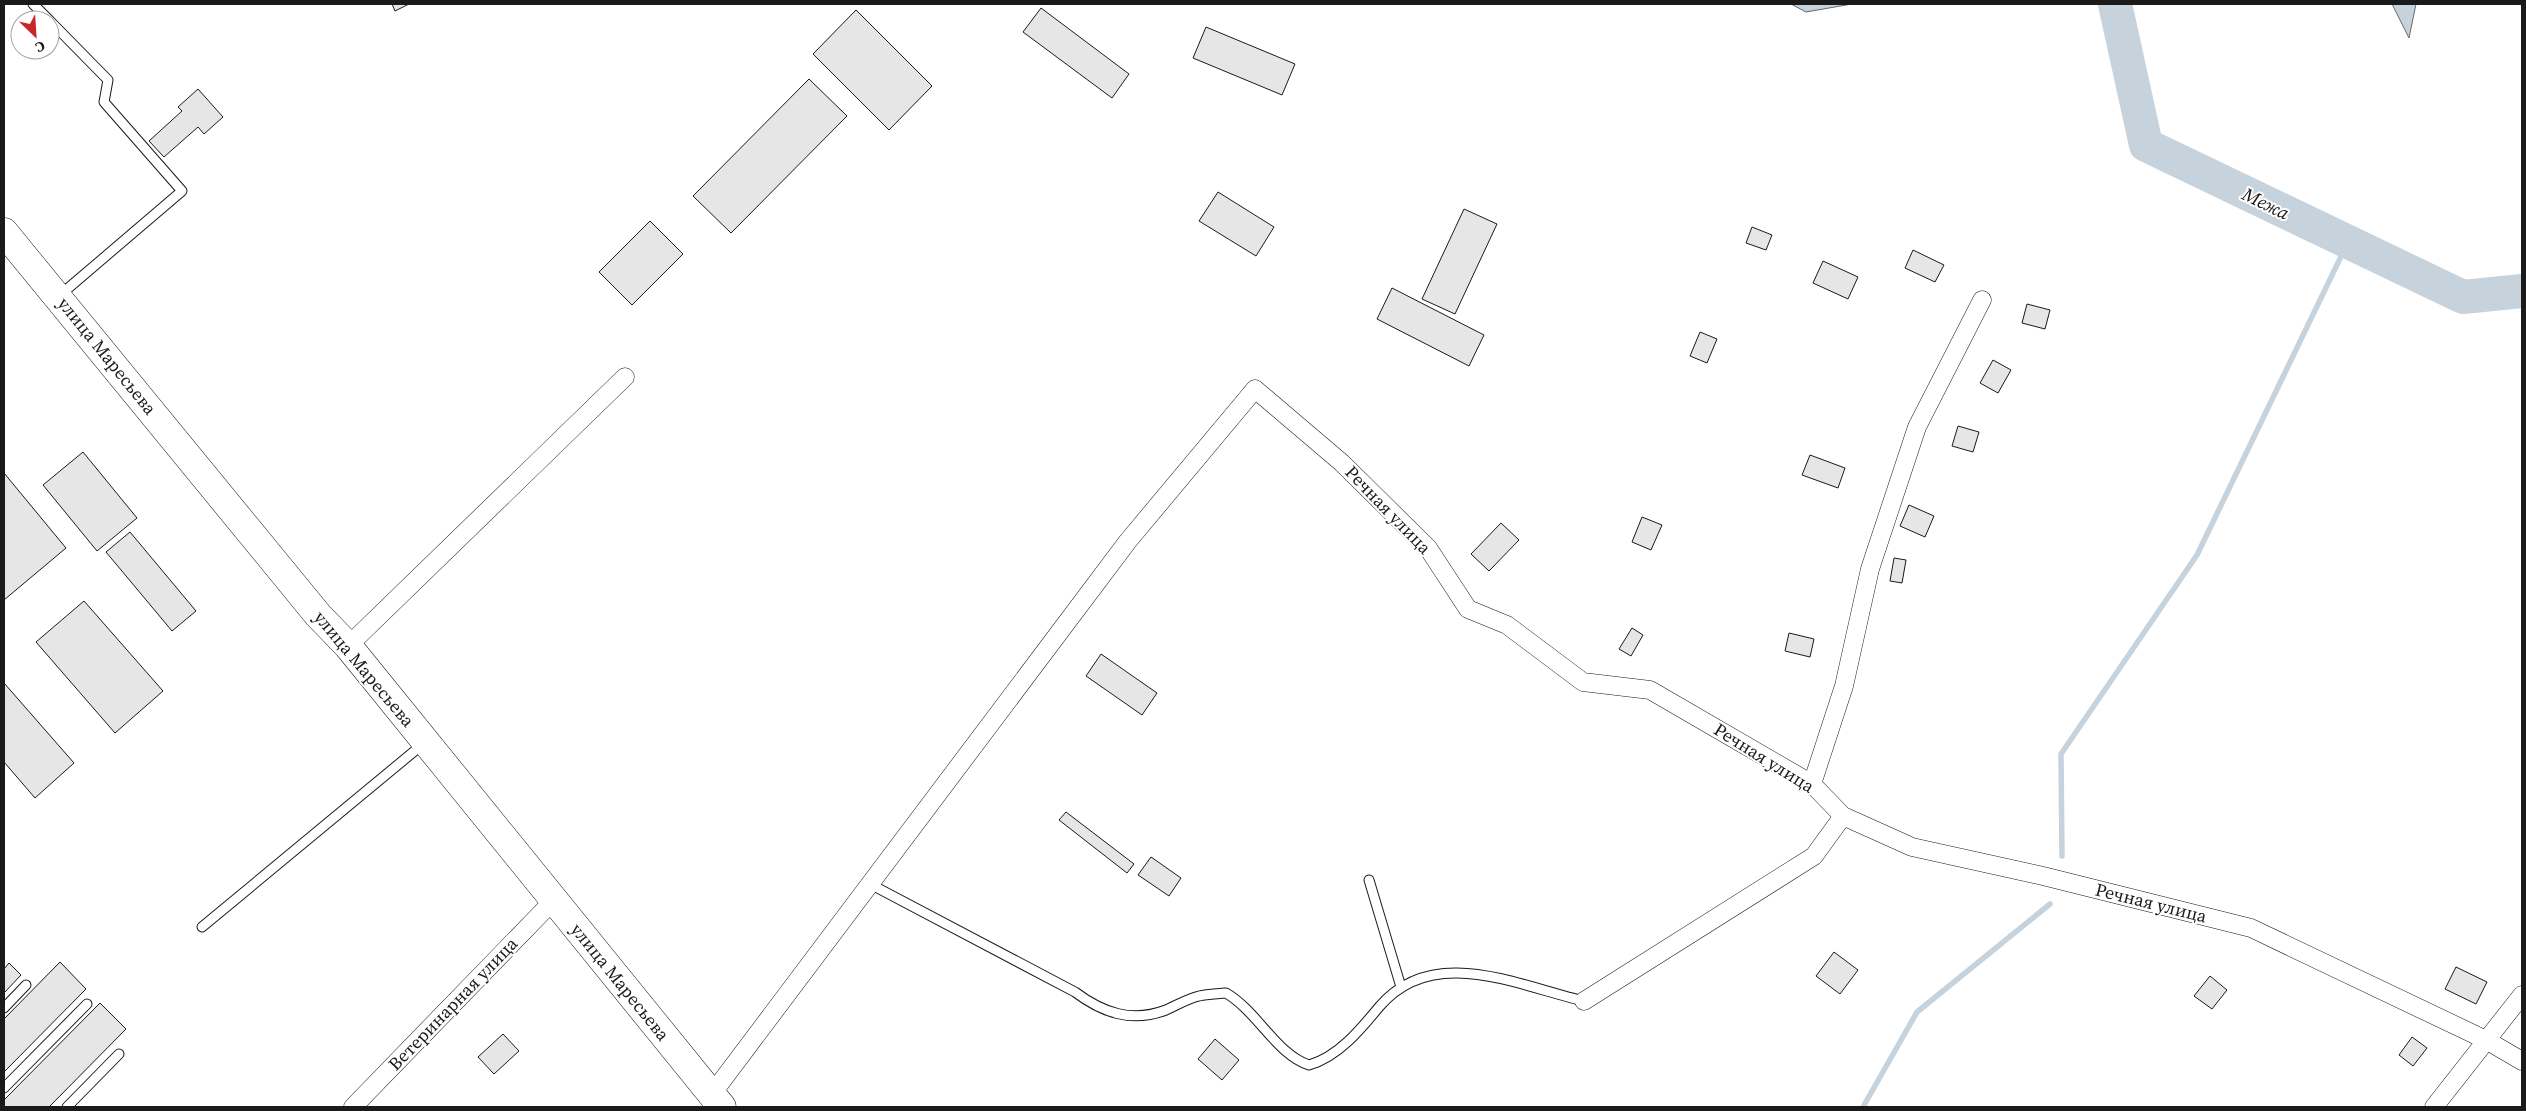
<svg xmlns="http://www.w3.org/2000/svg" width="2526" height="1111" viewBox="0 0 2526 1111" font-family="'Source Serif 4',serif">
<rect width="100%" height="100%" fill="#fff"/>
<g fill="#c6d2dc" stroke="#6a6a6a">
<polygon points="1791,4 1852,4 1806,12"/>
<polygon points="2392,4 2416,4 2409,38"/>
</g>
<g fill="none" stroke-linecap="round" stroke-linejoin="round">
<g stroke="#c6d2dc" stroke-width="5.5">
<polyline points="2062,856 2061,754 2197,555 2348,242"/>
<polyline points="1863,1107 1917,1012 2050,904"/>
</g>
<polyline stroke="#c6d2dc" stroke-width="34" points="2115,4 2146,145 2463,297 2522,291"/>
</g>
<g fill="#e6e6e6" stroke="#1a1a1a">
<polygon points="392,4 409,4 395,11"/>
<polygon points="1041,8 1129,74 1112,98 1023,32"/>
<polygon points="856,10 932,86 889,130 813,54"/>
<polygon points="1206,27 1295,64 1282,95 1193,58"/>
<polygon points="809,79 847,116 731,233 693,196"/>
<polygon points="198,89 223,117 204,134 198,127 164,157 149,141 182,111 178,107"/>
<polygon points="1218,192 1274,227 1256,256 1199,221"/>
<polygon points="1464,209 1497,224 1455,314 1422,299"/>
<polygon points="650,221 683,254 632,305 599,272"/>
<polygon points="1752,227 1772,235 1766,250 1746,243"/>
<polygon points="1913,250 1944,265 1935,282 1905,268"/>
<polygon points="1823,261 1858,277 1848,299 1813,283"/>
<polygon points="1392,288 1484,335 1469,366 1377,319"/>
<polygon points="2027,304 2050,310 2045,329 2022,323"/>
<polygon points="1700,332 1717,339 1707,363 1690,356"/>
<polygon points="1993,360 2011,370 1998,393 1980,383"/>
<polygon points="1958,426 1979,432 1973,452 1952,446"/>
<polygon points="83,452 137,518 97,551 43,485"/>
<polygon points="1810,455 1845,468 1838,488 1802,475"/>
<polygon points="4,473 66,548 4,600"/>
<polygon points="1909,505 1934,516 1925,537 1900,526"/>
<polygon points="1642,517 1662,525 1651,550 1632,542"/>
<polygon points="1501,523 1519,540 1489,571 1471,554"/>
<polygon points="130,532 196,611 172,631 106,552"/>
<polygon points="1894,558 1906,560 1902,583 1890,581"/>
<polygon points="84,601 163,691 115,733 36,642"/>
<polygon points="1632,628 1643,635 1631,656 1619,649"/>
<polygon points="1789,633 1814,639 1810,657 1785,651"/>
<polygon points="1101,654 1157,693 1142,715 1086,676"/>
<polygon points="4,683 74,763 35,798 4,762"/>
<polygon points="1066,812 1134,864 1127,873 1059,820"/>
<polygon points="1151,857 1181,878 1169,896 1138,875"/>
<polygon points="1834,952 1858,970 1840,994 1816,976"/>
<polygon points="60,962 86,989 4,1072 4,1019"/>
<polygon points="9,963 21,975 4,993 4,969"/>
<polygon points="2456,967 2487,982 2476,1004 2445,989"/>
<polygon points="2210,976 2227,990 2212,1009 2194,996"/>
<polygon points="100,1003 126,1029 49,1107 4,1107 4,1100"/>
<polygon points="503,1034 519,1051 494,1074 478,1057"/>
<polygon points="2412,1037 2427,1048 2413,1066 2399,1055"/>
<polygon points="1215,1039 1239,1060 1222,1080 1198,1059"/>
</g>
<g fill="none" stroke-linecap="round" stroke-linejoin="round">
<defs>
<g id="service">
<polyline points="33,4 49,20"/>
<polyline points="50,21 108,80 104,102 182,191 59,296"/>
<polyline points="1369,880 1401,987"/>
<path d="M870 884 1075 992C1103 1013 1132 1023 1166 1010 1177 1005 1187 999 1199 996 1208 994 1217 994 1226 993 1257 1011 1277 1055 1309 1065 1338 1057 1361 1029 1379 1007 1433 943 1518 986 1584 1001"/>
<polyline points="202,927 423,744"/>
<polyline points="4,1008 26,985"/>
<polyline points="4,1088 87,1004"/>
<polyline points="67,1107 119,1054"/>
</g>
<g id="minor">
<polyline points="348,646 625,377"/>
<polyline points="1812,784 1844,686 1870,569 1917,427 1982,300"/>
<polyline points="1584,1001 1814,856 1843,816"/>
<polyline points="712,1094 1128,541 1255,389 1342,463 1428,548 1468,609 1507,625 1583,682 1650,690 1812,784 1843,816 1912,847 2043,876 2251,928 2486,1040 2522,1061"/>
<polyline points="353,1107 553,901"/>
<polyline points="2434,1107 2522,995"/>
</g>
<polyline id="primary" points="4,232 318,615 348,646 722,1107"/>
</defs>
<use href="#service" stroke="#1a1a1a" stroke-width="11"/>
<use href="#minor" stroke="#1a1a1a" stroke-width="19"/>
<use href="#primary" stroke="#1a1a1a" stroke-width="29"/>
<use href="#service" stroke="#fff" stroke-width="9"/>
<use href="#minor" stroke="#fff" stroke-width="18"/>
<use href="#primary" stroke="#fff" stroke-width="28"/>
</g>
<g text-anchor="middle" stroke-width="4" stroke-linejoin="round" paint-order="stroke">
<g font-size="18" fill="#1a1a1a" stroke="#fff">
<text transform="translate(107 356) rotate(51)" y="6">улица Маресьева</text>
<text transform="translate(1388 510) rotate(46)" y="6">Речная улица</text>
<text transform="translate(364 669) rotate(50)" y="6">улица Маресьева</text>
<text transform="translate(1764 758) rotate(32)" y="6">Речная улица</text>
<text transform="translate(2151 903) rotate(14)" y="6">Речная улица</text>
<text transform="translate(620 982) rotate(51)" y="6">улица Маресьева</text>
<text transform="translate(453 1004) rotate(-46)" y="6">Ветеринарная улица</text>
</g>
<g font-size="19" font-style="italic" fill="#1a1a1a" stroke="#fff">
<text transform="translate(2266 203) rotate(26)" y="7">Межа</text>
</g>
</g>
<rect width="2526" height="1111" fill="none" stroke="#1a1a1a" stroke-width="10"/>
<g transform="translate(35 35) rotate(155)"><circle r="24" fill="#ffffff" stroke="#a3a3a3"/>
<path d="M0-4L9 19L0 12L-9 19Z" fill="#c62828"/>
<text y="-8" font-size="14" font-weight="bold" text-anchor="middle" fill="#1a1a1a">С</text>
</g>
</svg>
